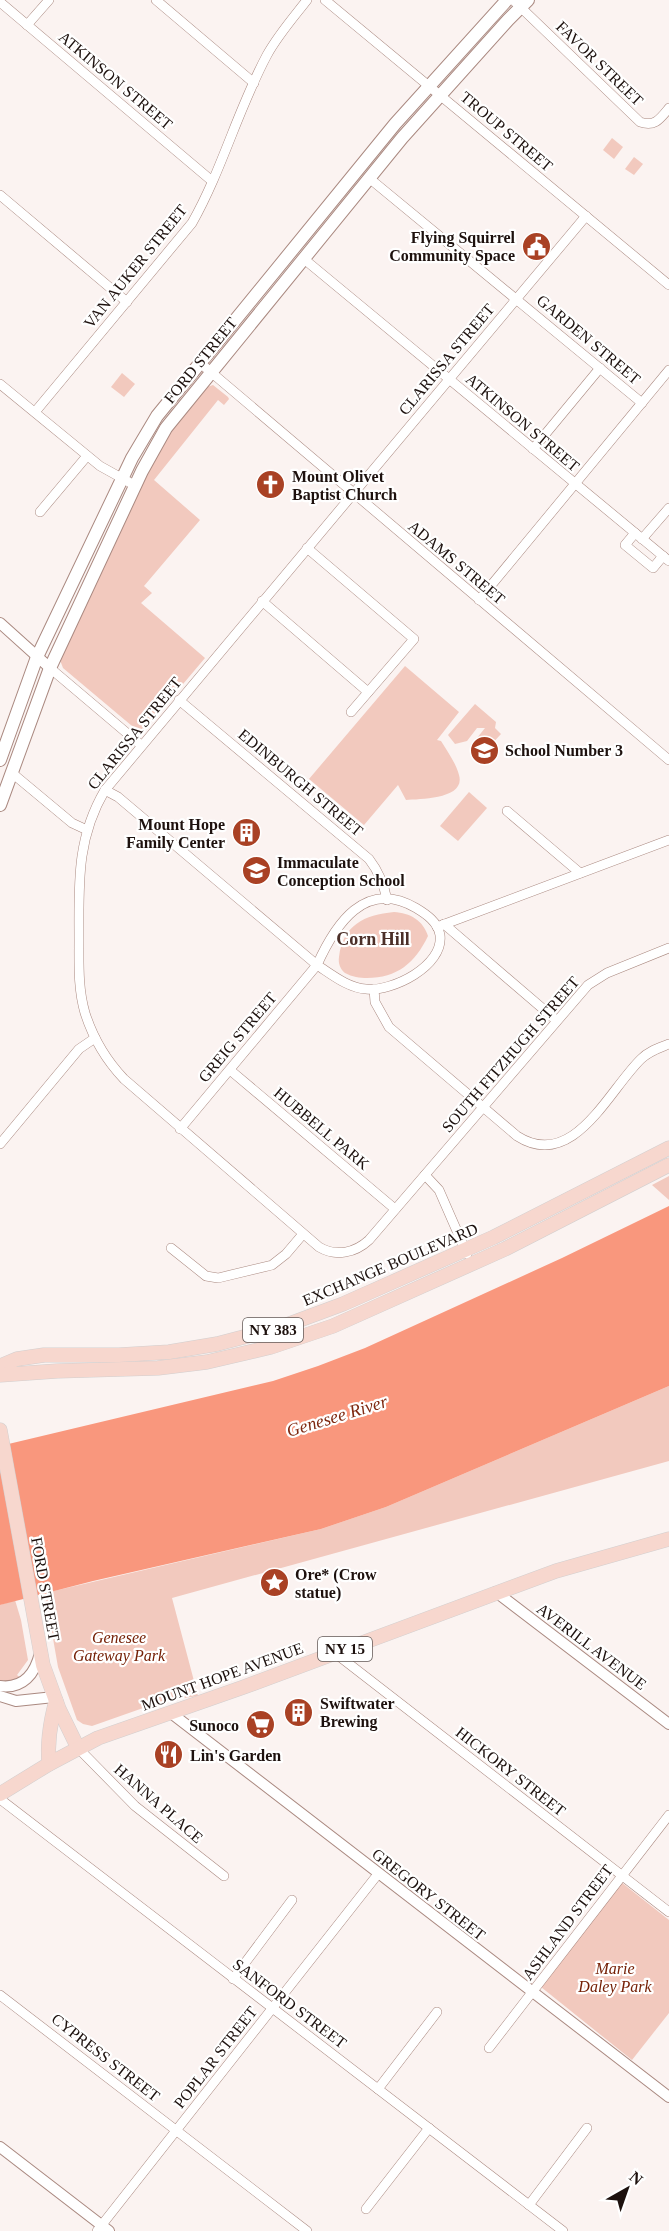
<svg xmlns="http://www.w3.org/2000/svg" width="669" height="2231" viewBox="0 0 669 2231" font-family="Georgia,serif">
<rect width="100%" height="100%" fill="#fbf3f1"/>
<g fill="#f2c9be">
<polygon points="612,138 623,147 614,159 603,150"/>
<polygon points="634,157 643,164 634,175 625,169"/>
<polygon points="122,373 135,384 124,397 111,387"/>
<polygon points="213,385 228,397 229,399 224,405 218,400 154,480 200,520 144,586 152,593 141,603 205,658 145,729 138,731 63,668 60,660 146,475 173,427 207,387"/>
<path d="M405 666 459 712 437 740 441 741C447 751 456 763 459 775 466 799 421 799 406 800L398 785 364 825 309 779Z"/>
<polygon points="475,704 496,722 495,728 501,734 488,748 477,738 485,728 477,728 467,741 455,744 448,735"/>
<polygon points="469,792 487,808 458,841 440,826"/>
<path d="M394 912C410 913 423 920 428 936 415 963 397 978 367 978 360 978 352 977 345 973 340 969 338 963 339 957 343 925 364 915 394 912Z"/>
<polygon points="669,1176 669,1200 652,1185"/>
<polygon points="669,1386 669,1461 172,1598 198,1696 163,1701 92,1726 83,1724 77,1720 58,1667 45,1593 321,1529 386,1507"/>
<polygon points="15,1600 21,1620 28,1660 17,1675 22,1679 0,1683 0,1605"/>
<polygon points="621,1882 669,1920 669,2013 632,2060 541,1987"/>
</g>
<polygon fill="#f9977d" points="669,1206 669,1386 386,1507 321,1529 93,1581 0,1605 0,1446 273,1381 318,1366 365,1348 562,1258"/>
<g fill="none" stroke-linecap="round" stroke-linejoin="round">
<defs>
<g id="minor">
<polyline points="156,0 254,83"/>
<polyline points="325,0 669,285"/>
<path d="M513 0 640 122C655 127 660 119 669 108"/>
<polyline points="0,2 212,181"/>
<polyline points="27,25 49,0"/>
<polyline points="369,178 642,403"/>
<polyline points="0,195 127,302"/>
<path d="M586 216 105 790C76 839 79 885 79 940 79 965 78 989 85 1013 93 1038 106 1060 124 1079L319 1247C336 1257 355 1253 369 1240L588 985 607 973 669 948"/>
<polyline points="304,259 669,561"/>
<polyline points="199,362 669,760"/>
<polyline points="0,384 100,466 136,486"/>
<path d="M35 412 192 223C222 170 238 109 267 55 278 35 293 18 307 0"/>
<polyline points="533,449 600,368"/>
<polyline points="40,512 87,456"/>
<polyline points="635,533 625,545 653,568 663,556"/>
<polyline points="642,539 669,508"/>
<polyline points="307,548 414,639 351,712"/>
<polyline points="479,600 669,370"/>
<polyline points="262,601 368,692"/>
<polyline points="50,668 141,745"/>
<path d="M179 700 369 859C379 872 384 884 387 900"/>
<polyline points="12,773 72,823 87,830"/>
<path d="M105 790 118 797 317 965C331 974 348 988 366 989 392 992 444 966 440 935 438 922 426 914 416 908 365 878 335 925 317 965L180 1129"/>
<polyline points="507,811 580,873"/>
<polyline points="444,924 556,1020"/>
<polyline points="437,927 669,840"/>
<path d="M374 989 375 1002 389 1027 517 1136C573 1172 608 1091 641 1059 649 1051 659 1048 669 1044"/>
<polyline points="230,1070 395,1209"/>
<polyline points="0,1144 79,1049 95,1038"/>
<polyline points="425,1175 439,1190 467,1254"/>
<polyline points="171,1248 206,1276 218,1278 272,1265 286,1254 303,1234"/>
<polyline points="335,1653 669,1912"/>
<polyline points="78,1748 135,1806 224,1876"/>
<polyline points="0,1799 563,2231"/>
<polyline points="233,1979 292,1900"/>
<polyline points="0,1995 307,2231"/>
<polyline points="489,2048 669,1815"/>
<polyline points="378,2089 437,2012"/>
<polyline points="529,2205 587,2128"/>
<polyline points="366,2209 429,2128"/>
<polyline points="97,2231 378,1874"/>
</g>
<g id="tertiary">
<polyline points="0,623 50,668"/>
<polyline points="496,1592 669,1724"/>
<path d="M0 1686C23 1689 35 1674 40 1653"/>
<polyline points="0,1696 16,1701 54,1697"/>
<polyline points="171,1713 669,2097"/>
<polyline points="0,2147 109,2231"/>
</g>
<g id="secondary">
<polyline points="0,760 37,657 132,458 157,416 395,124 507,0"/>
<polyline points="0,805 50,668 142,471 166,428 402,138 508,20 528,0"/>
</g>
<g id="primary">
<polyline points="0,1366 17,1359 44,1355 119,1355 169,1352 217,1344 281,1327 343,1304 494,1237 669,1148"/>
<polyline points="0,1375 57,1371 158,1368 207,1362 271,1347 333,1326 505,1249 669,1165"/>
<polyline points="0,1430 43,1665 59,1709 78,1748"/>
<path d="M49 1764C47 1742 50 1723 56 1701"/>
<polyline points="0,1794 49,1764 98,1738 241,1688 556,1571 669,1539"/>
</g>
</defs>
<use href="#minor" stroke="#aa8980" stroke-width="10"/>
<use href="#tertiary" stroke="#aa8980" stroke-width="12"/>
<use href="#secondary" stroke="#aa8980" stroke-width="14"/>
<use href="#primary" stroke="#d2cfcf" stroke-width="15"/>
<use href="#minor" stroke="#fff" stroke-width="9"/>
<use href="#tertiary" stroke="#fff" stroke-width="10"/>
<use href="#secondary" stroke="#fff" stroke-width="12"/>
<use href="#primary" stroke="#f7d7ce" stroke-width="14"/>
</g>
<defs>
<symbol id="civic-disc" viewBox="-11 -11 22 22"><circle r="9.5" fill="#a94124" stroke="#fff"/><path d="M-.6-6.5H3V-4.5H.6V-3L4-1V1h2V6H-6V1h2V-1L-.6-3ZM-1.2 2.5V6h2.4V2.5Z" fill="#fff"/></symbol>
<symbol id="church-disc" viewBox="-11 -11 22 22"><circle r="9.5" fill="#a94124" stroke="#fff"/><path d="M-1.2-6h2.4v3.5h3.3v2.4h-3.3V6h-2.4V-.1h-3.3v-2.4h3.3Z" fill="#fff"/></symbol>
<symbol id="school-disc" viewBox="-11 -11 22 22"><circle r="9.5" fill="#a94124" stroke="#fff"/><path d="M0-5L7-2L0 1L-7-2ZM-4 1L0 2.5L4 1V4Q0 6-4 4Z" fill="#fff"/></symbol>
<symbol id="building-disc" viewBox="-11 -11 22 22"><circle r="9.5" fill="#a94124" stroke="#fff"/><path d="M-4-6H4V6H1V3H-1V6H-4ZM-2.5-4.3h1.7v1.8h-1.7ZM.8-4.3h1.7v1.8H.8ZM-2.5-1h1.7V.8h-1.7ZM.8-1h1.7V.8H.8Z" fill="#fff"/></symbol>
<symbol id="sight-disc" viewBox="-11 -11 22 22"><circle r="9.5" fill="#a94124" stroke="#fff"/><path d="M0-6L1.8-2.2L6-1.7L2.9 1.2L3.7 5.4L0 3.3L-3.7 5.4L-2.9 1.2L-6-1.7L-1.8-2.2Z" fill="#fff"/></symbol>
<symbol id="supermarket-disc" viewBox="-11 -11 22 22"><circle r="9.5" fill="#a94124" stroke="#fff"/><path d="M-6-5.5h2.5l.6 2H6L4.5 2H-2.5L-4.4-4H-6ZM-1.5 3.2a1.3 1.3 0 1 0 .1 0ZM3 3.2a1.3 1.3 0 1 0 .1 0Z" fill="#fff"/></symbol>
<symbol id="restaurant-disc" viewBox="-11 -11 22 22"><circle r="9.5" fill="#a94124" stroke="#fff"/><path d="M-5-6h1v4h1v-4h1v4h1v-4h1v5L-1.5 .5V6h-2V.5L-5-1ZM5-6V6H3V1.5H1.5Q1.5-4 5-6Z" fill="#fff"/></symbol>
</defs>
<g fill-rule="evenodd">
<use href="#civic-disc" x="520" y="230" width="33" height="33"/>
<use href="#church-disc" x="254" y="468" width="33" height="33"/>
<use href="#school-disc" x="468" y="734" width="33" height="33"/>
<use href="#building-disc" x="230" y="816" width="33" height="33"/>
<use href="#school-disc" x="240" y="854" width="33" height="33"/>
<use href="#sight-disc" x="258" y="1566" width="33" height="33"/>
<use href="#building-disc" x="282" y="1696" width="33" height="33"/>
<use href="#supermarket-disc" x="244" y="1708" width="33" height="33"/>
<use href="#restaurant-disc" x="152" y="1738" width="33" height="33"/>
</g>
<g text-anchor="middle" stroke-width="4.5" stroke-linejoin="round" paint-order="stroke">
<g fill="#fff" stroke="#615856" stroke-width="1.5">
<rect x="243" y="1318" width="60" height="24" rx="4.5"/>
<rect x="318" y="1637" width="54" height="24" rx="4.5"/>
</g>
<g font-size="15" font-weight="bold" fill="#1d110e">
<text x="273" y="1335">NY 383</text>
<text x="345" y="1654">NY 15</text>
</g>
<g font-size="16" fill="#1d110e" stroke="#fff">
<text transform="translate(600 63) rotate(44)" y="6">FAVOR STREET</text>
<text transform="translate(116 80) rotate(40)" y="6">ATKINSON STREET</text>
<text transform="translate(507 131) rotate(40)" y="6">TROUP STREET</text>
<text transform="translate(135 266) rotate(-51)" y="6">VAN AUKER STREET</text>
<text transform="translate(589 339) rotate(40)" y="6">GARDEN STREET</text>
<text transform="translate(446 359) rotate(-50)" y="6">CLARISSA STREET</text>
<text transform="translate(200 360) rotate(-51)" y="6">FORD STREET</text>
<text transform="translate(523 422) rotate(40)" y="6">ATKINSON STREET</text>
<text transform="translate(457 562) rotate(40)" y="6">ADAMS STREET</text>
<text transform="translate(134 733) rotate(-51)" y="6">CLARISSA STREET</text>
<text transform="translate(301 782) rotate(40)" y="6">EDINBURGH STREET</text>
<text transform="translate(237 1037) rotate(-50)" y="6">GREIG STREET</text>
<text transform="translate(510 1054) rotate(-49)" y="6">SOUTH FITZHUGH STREET</text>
<text transform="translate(322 1128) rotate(40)" y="6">HUBBELL PARK</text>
<text transform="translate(390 1264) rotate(-23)" y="6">EXCHANGE BOULEVARD</text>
<text transform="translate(46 1589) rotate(80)" y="6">FORD STREET</text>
<text transform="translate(592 1646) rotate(37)" y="6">AVERILL AVENUE</text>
<text transform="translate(222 1676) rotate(-20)" y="6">MOUNT HOPE AVENUE</text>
<text transform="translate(511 1771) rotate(38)" y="6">HICKORY STREET</text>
<text transform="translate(159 1803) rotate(41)" y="6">HANNA PLACE</text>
<text transform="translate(429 1894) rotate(38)" y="6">GREGORY STREET</text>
<text transform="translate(567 1922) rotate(-53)" y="6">ASHLAND STREET</text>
<text transform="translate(290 2003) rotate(37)" y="6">SANFORD STREET</text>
<text transform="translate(106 2057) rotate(38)" y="6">CYPRESS STREET</text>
<text transform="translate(215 2057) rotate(-52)" y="6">POPLAR STREET</text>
</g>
<g font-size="16" font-weight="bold" fill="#1d110e" stroke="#fff" text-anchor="start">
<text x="515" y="243" text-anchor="end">Flying Squirrel<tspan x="515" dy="18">Community Space</tspan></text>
<text x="292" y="482">Mount Olivet<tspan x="292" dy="18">Baptist Church</tspan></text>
<text x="505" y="756">School Number 3</text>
<text x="225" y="830" text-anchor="end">Mount Hope<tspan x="225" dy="18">Family Center</tspan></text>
<text x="277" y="868">Immaculate<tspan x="277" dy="18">Conception School</tspan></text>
<text x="295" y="1580">Ore* (Crow<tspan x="295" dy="18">statue)</tspan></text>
<text x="320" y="1709">Swiftwater<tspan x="320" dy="18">Brewing</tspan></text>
<text x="239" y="1731" text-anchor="end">Sunoco</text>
<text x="190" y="1761">Lin's Garden</text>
</g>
<g font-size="16" font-style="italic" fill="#752006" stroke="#fff">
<text x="119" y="1643">Genesee<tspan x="119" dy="18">Gateway Park</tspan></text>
<text x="615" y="1974">Marie<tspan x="615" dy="18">Daley Park</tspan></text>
</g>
<g font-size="18" font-weight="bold" fill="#4b2f28" stroke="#fff">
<text x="373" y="945">Corn Hill</text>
</g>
<g font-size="18" font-style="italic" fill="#7f2911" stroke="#fff">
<text transform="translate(337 1416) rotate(-17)" y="6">Genesee River</text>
</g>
</g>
<g transform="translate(627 2189) rotate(40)" stroke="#ffffff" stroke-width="4.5" paint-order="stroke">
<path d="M0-4.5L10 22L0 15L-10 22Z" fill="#1d110e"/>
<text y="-9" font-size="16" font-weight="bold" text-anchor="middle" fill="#1d110e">N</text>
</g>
</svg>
